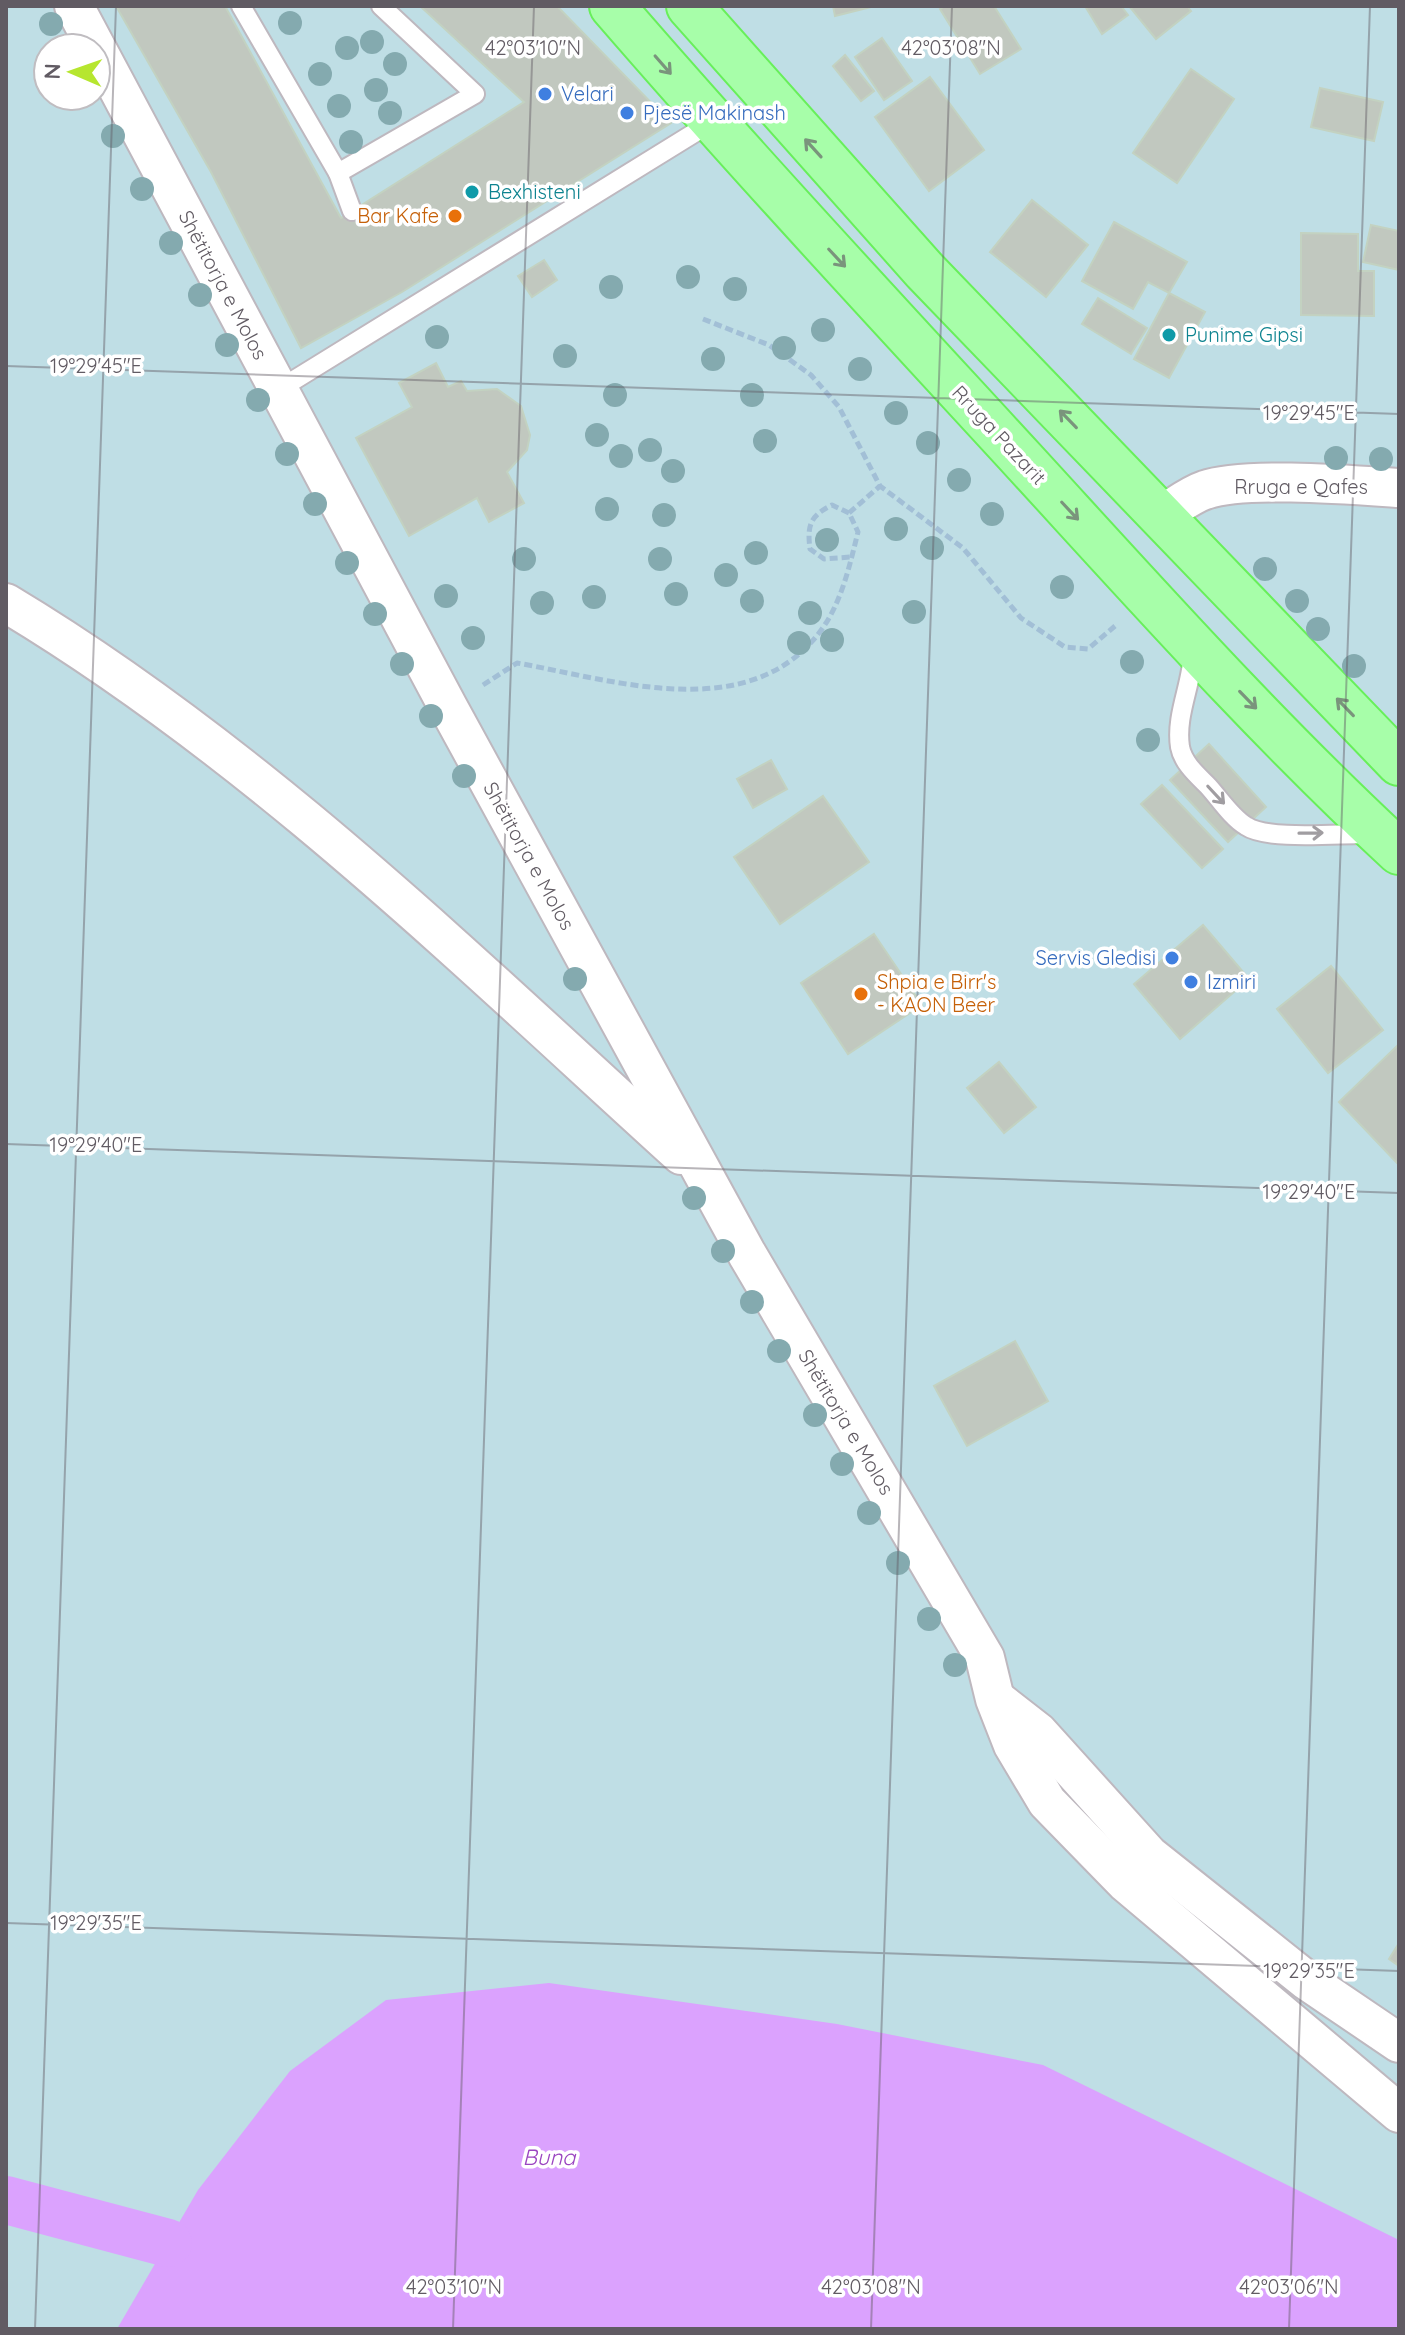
<svg xmlns="http://www.w3.org/2000/svg" width="1405" height="2335" viewBox="0 0 1405 2335" font-family="Quicksand,sans-serif">
<rect width="100%" height="100%" fill="#e3ede2"/>
<path fill="#bfdee5" fill-rule="evenodd" d="M6 6H1399V2329H6ZM48 48H96V96H48Z"/>
<polygon fill="#dba2fe" points="549,1983 837,2024 1043,2065 1399,2240 1399,2329 117,2329 198,2190 290,2071 386,2000"/>
<g fill="none" stroke-linecap="round" stroke-linejoin="round">
<polyline stroke="#dba2fe" stroke-width="48" points="6,2200 168,2243"/>
</g>
<g fill="#c1c8bf" stroke="#c3d2c1" stroke-width="2">
<polygon points="116,6 225,6 341,218 524,102 420,6 557,6 671,123 402,292 301,348 211,172"/>
<polygon points="833,6 875,6 835,16"/>
<polygon points="945,6 994,6 1021,49 980,74 940,9"/>
<polygon points="1085,6 1121,6 1128,15 1102,34"/>
<polygon points="1129,6 1187,6 1191,11 1156,39"/>
<polygon points="882,38 912,81 884,100 855,57"/>
<polygon points="845,55 874,91 861,101 833,66"/>
<polygon points="1191,69 1234,99 1177,183 1133,153"/>
<polygon points="930,77 984,150 929,191 875,117"/>
<polygon points="1320,88 1383,102 1374,141 1311,127"/>
<polygon points="1032,200 1088,245 1046,297 990,252"/>
<polygon points="1114,222 1187,262 1169,293 1148,282 1133,309 1082,281"/>
<polygon points="1371,225 1399,231 1399,270 1363,262"/>
<polygon points="1301,233 1358,234 1358,271 1374,271 1374,316 1301,315"/>
<polygon points="544,260 557,280 532,297 518,276"/>
<polygon points="1169,293 1205,312 1169,378 1134,359"/>
<polygon points="1098,298 1147,328 1131,354 1082,324"/>
<polygon points="436,363 448,387 461,381 467,391 497,389 521,406 530,435 527,450 507,472 524,503 489,522 477,498 409,536 356,438 412,407 399,383"/>
<polygon points="1209,744 1266,807 1228,842 1170,780"/>
<polygon points="771,760 787,789 753,808 737,779"/>
<polygon points="1162,785 1223,849 1202,868 1141,804"/>
<polygon points="823,796 869,862 780,924 734,857"/>
<polygon points="1203,925 1249,979 1180,1039 1134,984"/>
<polygon points="874,934 922,1005 848,1054 801,983"/>
<polygon points="1331,966 1383,1030 1328,1073 1277,1009"/>
<polygon points="1399,1044 1399,1162 1397,1163 1339,1102"/>
<polygon points="999,1062 1036,1107 1004,1133 967,1088"/>
<polygon points="1015,1341 1048,1401 967,1446 934,1386"/>
<polygon points="1399,1943 1399,1966 1389,1959"/>
</g>
<g fill="none" stroke-linecap="round" stroke-linejoin="round">
<defs>
<g id="lane">
<polyline points="241,6 338,173 475,94 381,6"/>
<polyline points="338,173 352,211"/>
<polyline points="278,390 712,122"/>
<path d="M1193 651C1193 683 1175 714 1180 747 1183 763 1197 775 1208 786 1219 798 1232 818 1246 826 1268 841 1342 833 1372 834"/>
</g>
<g id="street">
<polyline points="74,6 448,707 747,1254 985,1658 995,1699 1013,1745 1047,1802 1126,1883 1399,2113"/>
<path d="M1161 515C1175 507 1190 495 1205 490 1244 476 1354 485 1399 488"/>
<path d="M6 603C256 753 466 960 681 1155"/>
<polyline points="997,1700 1038,1732 1149,1855 1306,1980 1399,2043"/>
</g>
<g id="primary">
<path d="M612 6C745 160 884 309 1022 459 1144 592 1266 729 1399 852"/>
<polyline points="689,6 925,271 1399,763"/>
</g>
</defs>
<use href="#lane" stroke="#beb8bf" stroke-width="22"/>
<use href="#street" stroke="#beb8bf" stroke-width="42"/>
<use href="#primary" stroke="#68ef5a" stroke-width="48"/>
<g stroke="#a2bfd6" stroke-width="5" stroke-dasharray="8 4" stroke-linecap="butt">
<polyline points="703,319 769,345 811,375 839,407 880,486 963,548 1021,618 1065,647 1088,649 1115,626"/>
<path d="M849 513 832 505C810 516 807 525 810 549L824 559 851 557"/>
<path d="M483 685 517 663C614 680 751 727 822 629 842 601 850 564 858 532L849 513 880 486"/>
</g>
<use href="#lane" stroke="#fff" stroke-width="18"/>
<use href="#street" stroke="#fff" stroke-width="38"/>
<use href="#primary" stroke="#a7fea9" stroke-width="44"/>
</g>
<g fill="#84aaaf">
<circle cx="290" cy="23" r="12"/>
<circle cx="51" cy="24" r="12"/>
<circle cx="372" cy="42" r="12"/>
<circle cx="347" cy="48" r="12"/>
<circle cx="395" cy="64" r="12"/>
<circle cx="320" cy="74" r="12"/>
<circle cx="376" cy="90" r="12"/>
<circle cx="339" cy="106" r="12"/>
<circle cx="390" cy="113" r="12"/>
<circle cx="113" cy="136" r="12"/>
<circle cx="351" cy="142" r="12"/>
<circle cx="142" cy="189" r="12"/>
<circle cx="171" cy="243" r="12"/>
<circle cx="688" cy="277" r="12"/>
<circle cx="611" cy="287" r="12"/>
<circle cx="735" cy="289" r="12"/>
<circle cx="200" cy="295" r="12"/>
<circle cx="823" cy="330" r="12"/>
<circle cx="437" cy="337" r="12"/>
<circle cx="227" cy="345" r="12"/>
<circle cx="784" cy="348" r="12"/>
<circle cx="565" cy="356" r="12"/>
<circle cx="713" cy="359" r="12"/>
<circle cx="860" cy="369" r="12"/>
<circle cx="615" cy="395" r="12"/>
<circle cx="752" cy="395" r="12"/>
<circle cx="258" cy="400" r="12"/>
<circle cx="896" cy="413" r="12"/>
<circle cx="597" cy="435" r="12"/>
<circle cx="765" cy="441" r="12"/>
<circle cx="928" cy="443" r="12"/>
<circle cx="650" cy="450" r="12"/>
<circle cx="287" cy="454" r="12"/>
<circle cx="621" cy="456" r="12"/>
<circle cx="1336" cy="458" r="12"/>
<circle cx="1381" cy="459" r="12"/>
<circle cx="673" cy="471" r="12"/>
<circle cx="959" cy="480" r="12"/>
<circle cx="315" cy="504" r="12"/>
<circle cx="607" cy="509" r="12"/>
<circle cx="992" cy="514" r="12"/>
<circle cx="664" cy="515" r="12"/>
<circle cx="896" cy="529" r="12"/>
<circle cx="827" cy="540" r="12"/>
<circle cx="932" cy="548" r="12"/>
<circle cx="756" cy="553" r="12"/>
<circle cx="524" cy="559" r="12"/>
<circle cx="660" cy="559" r="12"/>
<circle cx="347" cy="563" r="12"/>
<circle cx="1265" cy="569" r="12"/>
<circle cx="726" cy="575" r="12"/>
<circle cx="1062" cy="587" r="12"/>
<circle cx="676" cy="594" r="12"/>
<circle cx="446" cy="596" r="12"/>
<circle cx="594" cy="597" r="12"/>
<circle cx="752" cy="601" r="12"/>
<circle cx="1297" cy="601" r="12"/>
<circle cx="542" cy="603" r="12"/>
<circle cx="914" cy="612" r="12"/>
<circle cx="810" cy="613" r="12"/>
<circle cx="375" cy="614" r="12"/>
<circle cx="1318" cy="629" r="12"/>
<circle cx="473" cy="638" r="12"/>
<circle cx="832" cy="640" r="12"/>
<circle cx="799" cy="643" r="12"/>
<circle cx="1132" cy="662" r="12"/>
<circle cx="402" cy="664" r="12"/>
<circle cx="1354" cy="666" r="12"/>
<circle cx="431" cy="716" r="12"/>
<circle cx="1148" cy="740" r="12"/>
<circle cx="464" cy="776" r="12"/>
<circle cx="575" cy="979" r="12"/>
<circle cx="694" cy="1198" r="12"/>
<circle cx="723" cy="1251" r="12"/>
<circle cx="752" cy="1302" r="12"/>
<circle cx="779" cy="1351" r="12"/>
<circle cx="815" cy="1415" r="12"/>
<circle cx="842" cy="1464" r="12"/>
<circle cx="869" cy="1513" r="12"/>
<circle cx="898" cy="1563" r="12"/>
<circle cx="929" cy="1619" r="12"/>
<circle cx="955" cy="1665" r="12"/>
</g>
<defs><path id="oneway-shaft" d="M-6 0H5M1.5-3L5.5 0L1.5 3" fill="none" stroke-width="1.6" stroke-linecap="round" stroke-linejoin="round" transform="scale(2)"/></defs>
<g stroke="#7a947c">
<use href="#oneway-shaft" transform="translate(663 65) rotate(49)"/>
<use href="#oneway-shaft" transform="translate(813 148) rotate(-132)"/>
<use href="#oneway-shaft" transform="translate(837 258) rotate(47)"/>
<use href="#oneway-shaft" transform="translate(1068 419) rotate(-134)"/>
<use href="#oneway-shaft" transform="translate(1070 511) rotate(47)"/>
<use href="#oneway-shaft" transform="translate(1248 700) rotate(46)"/>
<use href="#oneway-shaft" transform="translate(1345 707) rotate(-134)"/>
</g>
<g stroke="#a09da1">
<use href="#oneway-shaft" transform="translate(1216 795) rotate(47)"/>
<use href="#oneway-shaft" transform="translate(1311 833) rotate(-1)"/>
</g>
<path fill="none" stroke="#615b63" stroke-width="2" stroke-opacity="0.45" d="M6 366 1399 414M6 1144 1399 1193M6 1923 1399 1971M35 2329 116 6M453 2329 534 6M871 2329 952 6M1289 2329 1370 6"/>
<g fill="#3f7fe0" stroke="#fff" stroke-width="3">
<circle cx="545" cy="94" r="8"/>
<circle cx="627" cy="113" r="8"/>
<circle cx="1172" cy="958" r="8"/>
<circle cx="1191" cy="982" r="8"/>
</g>
<g fill="#0f9aa8" stroke="#fff" stroke-width="3">
<circle cx="472" cy="192" r="8"/>
<circle cx="1169" cy="335" r="8"/>
</g>
<g fill="#e8710a" stroke="#fff" stroke-width="3">
<circle cx="455" cy="216" r="8"/>
<circle cx="861" cy="994" r="8"/>
</g>
<g text-anchor="middle" stroke-width="7" stroke-linejoin="round" paint-order="stroke">
<g font-size="20" fill="#366cbe" stroke="#fff" text-anchor="start">
<text x="561" y="101">Velari</text>
<text x="643" y="120">Pjesë Makinash</text>
<text x="1156" y="965" text-anchor="end">Servis Gledisi</text>
<text x="1207" y="989">Izmiri</text>
</g>
<g font-size="20" fill="#0d838f" stroke="#fff" text-anchor="start">
<text x="488" y="199">Bexhisteni</text>
<text x="1185" y="342">Punime Gipsi</text>
</g>
<g font-size="20" fill="#c56008" stroke="#fff" text-anchor="end">
<text x="439" y="223">Bar Kafe</text>
<text x="877" y="989" text-anchor="start">Shpia e Birr's<tspan x="877" dy="23">- KAON Beer</tspan></text>
</g>
<g font-size="20" fill="#615b63" stroke="#fff">
<text transform="translate(223 285) rotate(62)" y="7">Shëtitorja e Molos</text>
<text transform="translate(999 435) rotate(47)" y="7">Rruga Pazarit</text>
<text x="1301" y="494">Rruga e Qafes</text>
<text transform="translate(529 856) rotate(61)" y="7">Shëtitorja e Molos</text>
<text transform="translate(846 1422) rotate(59)" y="7">Shëtitorja e Molos</text>
</g>
<g font-size="22" font-style="italic" fill="#9b45c1" stroke="#fff">
<text x="549" y="2165">Buna</text>
</g>
</g>
<g font-size="20" text-anchor="middle" fill="#615b63" stroke="#fff" stroke-width="7" stroke-linejoin="round" paint-order="stroke">
<text x="533" y="55">42°03'10"N</text>
<text x="951" y="55">42°03'08"N</text>
<text x="96" y="373">19°29'45"E</text>
<text x="1309" y="420">19°29'45"E</text>
<text x="96" y="1152">19°29'40"E</text>
<text x="1309" y="1199">19°29'40"E</text>
<text x="96" y="1930">19°29'35"E</text>
<text x="1309" y="1978">19°29'35"E</text>
<text x="454" y="2294">42°03'10"N</text>
<text x="871" y="2294">42°03'08"N</text>
<text x="1289" y="2294">42°03'06"N</text>
</g>
<rect width="1405" height="2335" fill="none" stroke="#615b63" stroke-width="16"/>
<g transform="translate(72 72) rotate(272)"><circle r="38" fill="#ffffff" stroke="#c0bdc1" stroke-width="2"/>
<path d="M0-6L14 30L0 20L-14 30Z" fill="#b6e62f"/>
<text y="-12" font-size="22" font-weight="bold" text-anchor="middle" fill="#615b63">N</text>
</g>
</svg>
